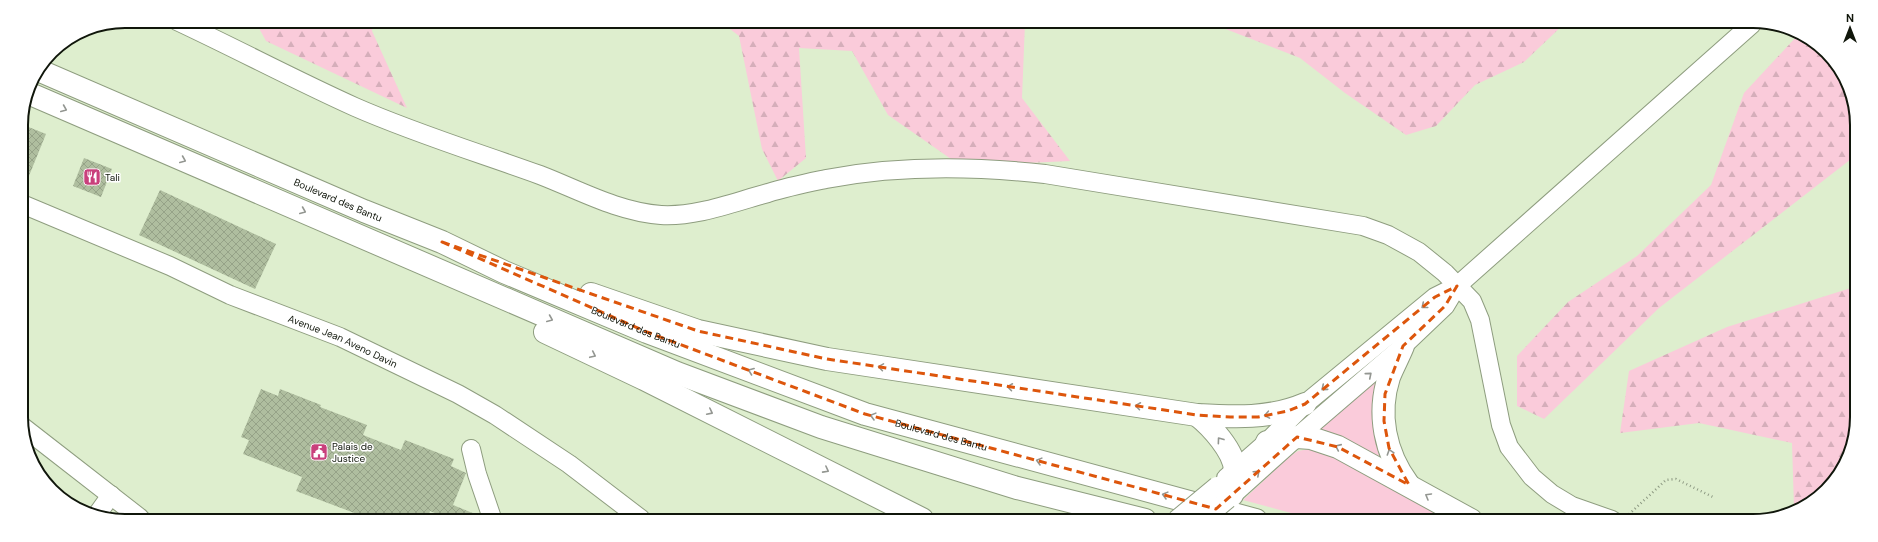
<svg xmlns="http://www.w3.org/2000/svg" width="1878" height="542" viewBox="0 0 1878 542" font-family="'DM Sans',sans-serif">
<defs>
<pattern id="forest-firs" width="22" height="20" patternUnits="userSpaceOnUse"><rect width="22" height="20" fill="#facbda"/><path d="M5 1l3.5 6h-7zM16 11l3.5 6h-7z" fill="#d5aeba"/></pattern>
<pattern id="building-cross-hatch" width="8" height="8" patternUnits="userSpaceOnUse"><rect width="8" height="8" fill="#afbe9f"/><path d="M0 0l8 8M0 8l8-8" fill="none" stroke="#96a388"/></pattern>
</defs>
<rect width="100%" height="100%" fill="#deeece"/>
<g fill="#facbda">
<polygon points="1382,374 1390,468 1317,432"/>
<polygon points="1309,449 1320,449 1453,520 1317,520 1243,500 1289,457 1298,451"/>
</g>
<g fill="url(#forest-firs)">
<polygon points="255,21 372,22 372,31 407,108 266,41"/>
<polygon points="721,22 1025,23 1022,98 1070,161 961,166 888,115 852,51 799,48 806,158 778,181 762,149 739,36"/>
<polygon points="1210,23 1564,24 1524,62 1475,85 1436,126 1406,135 1345,93 1300,58"/>
<polygon points="1798,35 1827,52 1855,105 1855,156 1659,308 1544,419 1517,406 1517,356 1568,302 1637,256 1711,185 1744,93"/>
<polygon points="1854,287 1854,444 1840,475 1816,499 1794,508 1792,443 1699,423 1620,433 1629,371 1727,327"/>
</g>
<g fill="url(#building-cross-hatch)">
<polygon points="21,124 46,134 22,193"/>
<polygon points="84,158 112,169 101,197 73,186"/>
<polygon points="160,190 276,244 255,289 139,235"/>
<polygon points="261,389 278,396 280,389 321,405 320,407 367,425 363,435 401,450 405,440 454,459 451,466 466,473 453,505 480,516 481,518 447,518 430,511 428,518 355,518 357,514 296,491 302,477 243,454 249,440 241,437"/>
</g>
<g fill="none" stroke-linecap="round" stroke-linejoin="round">
<defs>
<g id="minor">
<path d="M177 21C237 49 295 80 355 107 414 133 479 153 540 175 579 190 618 212 661 215 697 217 734 202 768 193 787 187 807 183 826 179 899 165 972 166 1045 174L1363 226 1388 235 1419 252 1445 273 1472 301 1480 320 1501 425 1509 447 1532 477 1552 494 1572 506 1612 520"/>
<path id="s1" d="M22 204 170 266 230 295 340 337 458 394 495 415 569 464 641 519"/>
<polyline points="23,427 140,518"/>
<polyline points="471,449 477,474 492,518"/>
<polyline points="1226,478 1267,442 1305,404 1435,297 1457,286 1752,24"/>
<polyline points="1228,499 1297,437 1403,346 1445,306 1457,286"/>
<polyline points="96,516 111,495"/>
</g>
<g id="highway">
<path id="s2" d="M38 70 364 211 442 242 504 272 647 332 865 414 1256 520"/>
<polyline points="28,93 677,373 821,427 1017,488 1145,520"/>
<path d="M591 294 698 331 827 359 1197 415C1234 417 1270 419 1305 404"/>
<polyline points="545,332 644,379 922,519"/>
<path d="M1403 346C1399 356 1393 367 1389 377 1377 414 1385 453 1408 484"/>
<path d="M1197 415C1211 426 1234 451 1235 470 1236 478 1233 487 1232 495"/>
<polyline points="1267,442 1297,437 1311,438 1338,447 1471,520"/>
</g>
</defs>
<use href="#minor" stroke="#8e9d7f" stroke-width="20"/>
<use href="#highway" stroke="#8e9d7f" stroke-width="24"/>
<polyline stroke="#8b9780" stroke-width="2.5" stroke-dasharray="1 3" stroke-linecap="butt" points="1626,517 1666,480 1676,479 1713,497"/>
<use href="#minor" stroke="#fff" stroke-width="18"/>
<use href="#highway" stroke="#fff" stroke-width="22"/>
<defs>
<g id="minor-bridge">
<polyline points="1176,520 1217,486"/>
<polyline points="1203,520 1228,499"/>
</g>
</defs>
<use href="#minor-bridge" stroke="#8e9d7f" stroke-width="20" stroke-linecap="butt"/>
<use href="#minor-bridge" stroke="#fff" stroke-width="18"/>
</g>
<defs><path id="oneway-chevron" d="M-2-3.5L2.5 0L-2 3.5" fill="none" stroke-width="1.6" stroke-linecap="round" stroke-linejoin="round"/></defs>
<g stroke="#939691">
<use href="#oneway-chevron" transform="translate(64 109) rotate(23)"/>
<use href="#oneway-chevron" transform="translate(183 160) rotate(23)"/>
<use href="#oneway-chevron" transform="translate(303 211) rotate(23)"/>
<use href="#oneway-chevron" transform="translate(1424 306) rotate(141)"/>
<use href="#oneway-chevron" transform="translate(550 319) rotate(23)"/>
<use href="#oneway-chevron" transform="translate(593 355) rotate(25)"/>
<use href="#oneway-chevron" transform="translate(881 367) rotate(-171)"/>
<use href="#oneway-chevron" transform="translate(751 371) rotate(-159)"/>
<use href="#oneway-chevron" transform="translate(1369 375) rotate(-40)"/>
<use href="#oneway-chevron" transform="translate(1010 387) rotate(-172)"/>
<use href="#oneway-chevron" transform="translate(1324 388) rotate(140)"/>
<use href="#oneway-chevron" transform="translate(1138 406) rotate(-172)"/>
<use href="#oneway-chevron" transform="translate(710 412) rotate(27)"/>
<use href="#oneway-chevron" transform="translate(1267 415) rotate(170)"/>
<use href="#oneway-chevron" transform="translate(873 416) rotate(-165)"/>
<use href="#oneway-chevron" transform="translate(1220 440) rotate(-126)"/>
<use href="#oneway-chevron" transform="translate(1338 447) rotate(-156)"/>
<use href="#oneway-chevron" transform="translate(1390 452) rotate(-108)"/>
<use href="#oneway-chevron" transform="translate(1039 461) rotate(-165)"/>
<use href="#oneway-chevron" transform="translate(826 470) rotate(28)"/>
<use href="#oneway-chevron" transform="translate(1257 473) rotate(-42)"/>
<use href="#oneway-chevron" transform="translate(1165 495) rotate(-165)"/>
<use href="#oneway-chevron" transform="translate(1428 496) rotate(-150)"/>
</g>
<path fill="none" stroke="#dd560c" stroke-width="3" stroke-dasharray="8 5" stroke-linejoin="round" d="M442 242 698 331 827 359 1197 415 1230 417H1258L1288 411 1305 404 1435 297 1457 286 1445 306 1403 346 1385 394 1384 421 1389 448 1409 485 1338 447 1297 437 1216 509 865 414 647 332Z"/>
<defs>
<symbol id="restaurant-square" viewBox="-11 -11 22 22"><rect x="-9" y="-9" width="18" height="18" rx="4" fill="#c9407c" stroke="#fff"/><path d="M-5-6h1v4h1v-4h1v4h1v-4h1v5L-1.5 .5V6h-2V.5L-5-1ZM5-6V6H3V1.5H1.5Q1.5-4 5-6Z" fill="#fff"/></symbol>
<symbol id="civic-square" viewBox="-11 -11 22 22"><rect x="-9" y="-9" width="18" height="18" rx="4" fill="#c9407c" stroke="#fff"/><path d="M-.6-6.5H3V-4.5H.6V-3L4-1V1h2V6H-6V1h2V-1L-.6-3ZM-1.2 2.5V6h2.4V2.5Z" fill="#fff"/></symbol>
</defs>
<g fill-rule="evenodd">
<use href="#restaurant-square" x="82" y="167" width="20" height="20"/>
<use href="#civic-square" x="309" y="442" width="20" height="20"/>
</g>
<g text-anchor="middle" stroke-width="3" stroke-linejoin="round" paint-order="stroke">
<g font-size="10" fill="#10160b" stroke="#fff" text-anchor="start">
<text x="105" y="181">Tali</text>
<text x="332" y="450">Palais de<tspan x="332" dy="12">Justice</tspan></text>
</g>
<g font-size="10" fill="#10160b" stroke="#fff">
<text dy="4" stroke="none"><textPath href="#s2" startOffset="327">Boulevard des Bantu</textPath></text>
<text dy="4" stroke="none"><textPath href="#s2" startOffset="651">Boulevard des Bantu</textPath></text>
<text dy="4" stroke="none"><textPath href="#s1" startOffset="349">Avenue Jean Aveno Davin</textPath></text>
<text dy="4" stroke="none"><textPath href="#s2" startOffset="975">Boulevard des Bantu</textPath></text>
</g>
</g>
<path d="M0 0H1878V542H0ZM125 28H1753A97 97 0 0 1 1850 125V417A97 97 0 0 1 1753 514H125A97 97 0 0 1 28 417V125A97 97 0 0 1 125 28Z" fill="#fff" fill-rule="evenodd"/>
<path fill="none" stroke="#10160b" stroke-width="2" d="M125 28H1753A97 97 0 0 1 1850 125V417A97 97 0 0 1 1753 514H125A97 97 0 0 1 28 417V125A97 97 0 0 1 125 28Z"/>
<g transform="translate(1850 28)" stroke="#ffffff" stroke-width="3" paint-order="stroke">
<path d="M0-3L7 15L0 10L-7 15Z" fill="#10160b"/>
<text y="-6" font-size="11" font-weight="bold" text-anchor="middle" fill="#10160b">N</text>
</g>
</svg>
